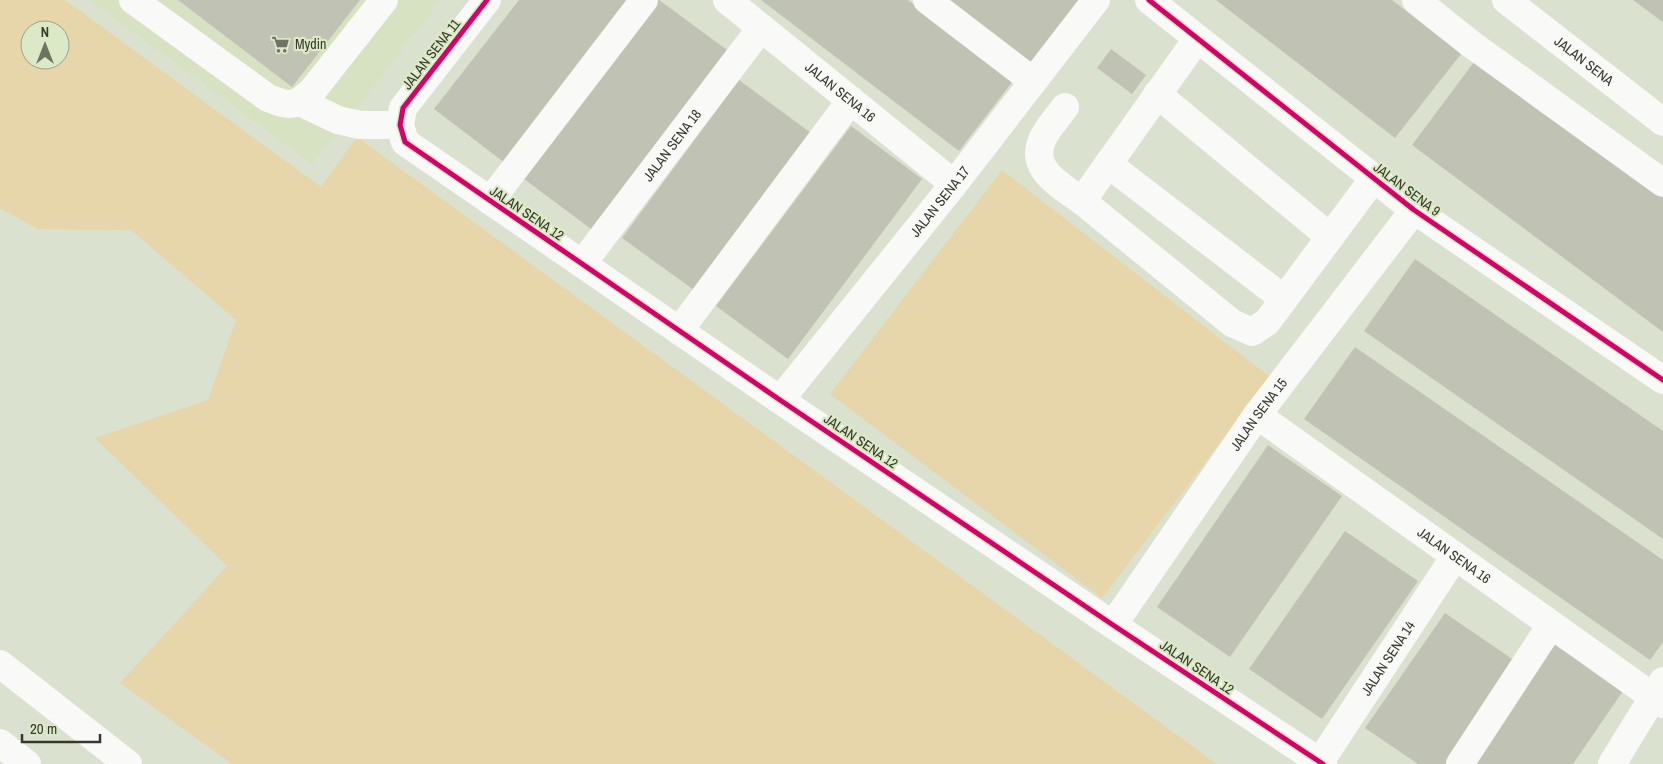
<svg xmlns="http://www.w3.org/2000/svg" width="1663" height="764" viewBox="0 0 1663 764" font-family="'Archivo Narrow',sans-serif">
<rect width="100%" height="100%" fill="#dae1ce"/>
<polygon fill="#d6e2c2" points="90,0 441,0 312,164"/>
<g fill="#e6d6aa" fill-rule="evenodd">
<path d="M0 0H65L321 187 357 137 1217 764H232L120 683 227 566 95 438 208 400 236 320 131 230 38 229 0 208ZM30 30H60V60H30Z"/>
<polygon points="1002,170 1270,377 1102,598 830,394"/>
</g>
<g fill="#c0c3b3">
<polygon points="178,0 360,0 292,87"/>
<polygon points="519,0 631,0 505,163 434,109"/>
<polygon points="653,0 659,0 727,50 591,229 520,176"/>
<polygon points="761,0 908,0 1013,81 959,151"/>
<polygon points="947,0 1081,0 1031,64"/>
<polygon points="1216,0 1392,0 1461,54 1395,138"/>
<polygon points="1633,0 1663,0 1663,22 1660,20"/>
<polygon points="1111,49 1146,75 1132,94 1097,68"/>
<polygon points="1477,58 1663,196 1663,332 1412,145"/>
<polygon points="739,80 811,133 694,290 622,238"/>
<polygon points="851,126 922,179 788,359 716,306"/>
<polygon points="1415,259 1663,431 1663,539 1364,331"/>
<polygon points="1355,347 1663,560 1663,642 1650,660 1304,419"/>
<polygon points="1268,445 1342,496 1230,657 1157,607"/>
<polygon points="1345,531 1418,581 1322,719 1249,669"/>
<polygon points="1445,613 1518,663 1449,764 1418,764 1365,728"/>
<polygon points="1549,641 1623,691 1573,764 1465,764"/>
</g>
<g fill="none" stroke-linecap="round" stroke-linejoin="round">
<g stroke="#f9faf8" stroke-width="28">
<path d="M133 0 268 98C291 107 295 107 313 90L384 0"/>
<polyline points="487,0 403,108 400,125 405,142 780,400 1113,625 1323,764"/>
<path id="s1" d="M727 0 954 184"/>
<polyline points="927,0 1033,81"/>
<polyline points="1149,0 1414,210 1663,380"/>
<polyline points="1416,0 1471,44 1663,183"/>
<path id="s2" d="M1506 0 1663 122"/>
<polyline points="1197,39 1082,201 1232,323 1252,332 1267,322 1374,178"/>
<polyline points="1157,94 1330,237"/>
<polyline points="300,102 338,120 360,125 400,125"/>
<path d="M1065 107C1058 117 1044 132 1041 143 1031 171 1063 187 1082 201"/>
<polyline points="1108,164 1284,299"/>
<polyline points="490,201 644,0"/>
<path id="s3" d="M582 264 761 28"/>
<polyline points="679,331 851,100"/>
<path id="s4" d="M780 400 954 184 1096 0"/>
<path id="s5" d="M1257 415 1663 704"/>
<path id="s6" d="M1113 625 1257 415 1414 210"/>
<polyline points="0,664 128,764"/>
<polyline points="0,743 27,764"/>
<path id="s7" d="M1320 762 1455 556"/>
<polyline points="1460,764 1551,625"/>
<polyline points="1612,764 1663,681"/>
</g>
<defs>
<g id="cycleway">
<polyline points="487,0 403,108 400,125 405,142 780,400 1113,625 1323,764"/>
<polyline points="1149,0 1414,210 1663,380"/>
</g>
</defs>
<use href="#cycleway" stroke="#dce9c6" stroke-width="8"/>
<use href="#cycleway" stroke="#d6006c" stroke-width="5"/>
</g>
<defs>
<symbol id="supermarket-bare" viewBox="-9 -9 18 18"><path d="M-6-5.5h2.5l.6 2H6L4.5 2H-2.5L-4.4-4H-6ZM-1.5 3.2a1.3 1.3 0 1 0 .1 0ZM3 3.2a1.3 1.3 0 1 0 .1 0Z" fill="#6e7464" stroke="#dce9c6" stroke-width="2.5" paint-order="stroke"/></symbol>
</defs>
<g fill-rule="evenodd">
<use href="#supermarket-bare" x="268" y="32" width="25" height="25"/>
</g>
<g text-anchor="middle" stroke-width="4.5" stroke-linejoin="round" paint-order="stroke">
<g font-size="14" fill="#34392b" stroke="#dce9c6" text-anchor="start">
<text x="295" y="49">Mydin</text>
</g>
<g font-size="14" fill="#34392b" stroke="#dce9c6">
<text transform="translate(431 54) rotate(-52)" y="5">JALAN SENA 11</text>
<text dy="5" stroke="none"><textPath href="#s2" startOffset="99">JALAN SENA</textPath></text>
<text dy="5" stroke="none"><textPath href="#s1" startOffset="146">JALAN SENA 16</textPath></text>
<text dy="5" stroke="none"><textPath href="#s3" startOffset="149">JALAN SENA 18</textPath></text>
<text transform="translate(1407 189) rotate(37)" y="5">JALAN SENA 9</text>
<text dy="5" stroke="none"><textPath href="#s4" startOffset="255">JALAN SENA 17</textPath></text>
<text transform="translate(527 213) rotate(34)" y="5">JALAN SENA 12</text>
<text dy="5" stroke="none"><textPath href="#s6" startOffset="256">JALAN SENA 15</textPath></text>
<text transform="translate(861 441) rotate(34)" y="5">JALAN SENA 12</text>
<text dy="5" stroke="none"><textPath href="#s5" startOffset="242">JALAN SENA 16</textPath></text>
<text dy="5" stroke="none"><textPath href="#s7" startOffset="124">JALAN SENA 14</textPath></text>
<text transform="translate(1197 667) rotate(34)" y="5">JALAN SENA 12</text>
</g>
</g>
<g transform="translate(45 45)"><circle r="24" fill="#dce9c6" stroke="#99a388"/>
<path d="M0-4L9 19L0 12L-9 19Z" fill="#6e7464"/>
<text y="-8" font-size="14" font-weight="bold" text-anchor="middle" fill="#34392b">N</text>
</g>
<path d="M22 734v8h78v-8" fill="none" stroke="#34392b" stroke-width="2.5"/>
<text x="30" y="734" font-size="15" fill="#34392b" stroke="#dce9c6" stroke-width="4" paint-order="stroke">20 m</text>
</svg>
